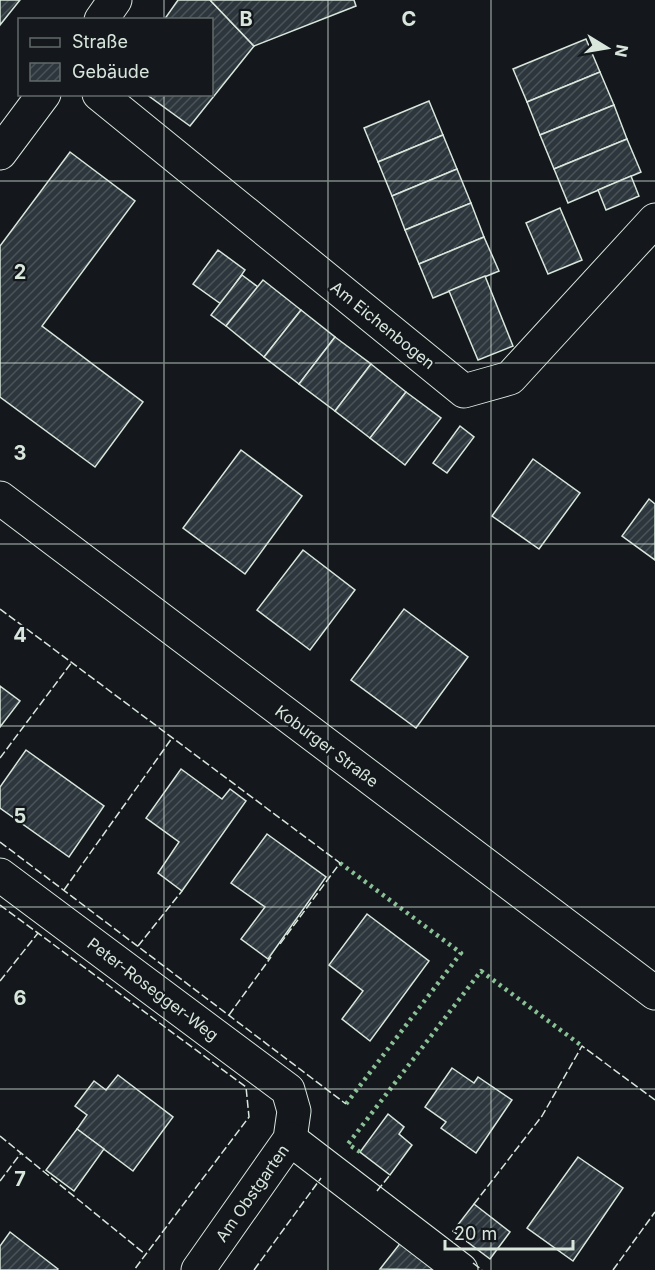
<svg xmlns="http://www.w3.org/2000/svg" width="655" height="1270" viewBox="0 0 655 1270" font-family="Inter,sans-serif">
<defs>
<pattern id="building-hatch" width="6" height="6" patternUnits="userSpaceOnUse" patternTransform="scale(1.5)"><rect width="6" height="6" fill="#2c363c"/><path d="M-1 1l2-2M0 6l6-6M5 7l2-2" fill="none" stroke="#4a5358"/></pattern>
</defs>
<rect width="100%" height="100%" fill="#14181c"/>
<g fill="url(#building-hatch)" stroke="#d8e6dc" stroke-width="1.5">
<polygon points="0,0 20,0 0,25"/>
<polygon points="178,0 210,0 254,46 190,126 146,94 212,94 212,20 164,20"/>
<polygon points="210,0 354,0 356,6 254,46"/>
<polygon points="586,39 600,72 527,102 513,69"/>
<polygon points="600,72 614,105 540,135 527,102"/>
<polygon points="429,101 443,135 378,162 364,128"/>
<polygon points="614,105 627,139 554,169 540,135"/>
<polygon points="443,135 457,169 392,196 378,162"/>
<polygon points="627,139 641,172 568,203 554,169"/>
<polygon points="70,152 135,201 42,326 143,402 95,467 0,397 0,246"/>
<polygon points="457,169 471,203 405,230 392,196"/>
<polygon points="631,176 639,196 606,210 598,190"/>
<polygon points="471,203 484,237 419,264 405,230"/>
<polygon points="560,208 582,260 548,274 526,223"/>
<polygon points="484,237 499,271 433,298 419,264"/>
<polygon points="218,250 245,270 221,304 193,284"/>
<polygon points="242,275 258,287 226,326 211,315"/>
<polygon points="485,276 513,346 478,360 449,291"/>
<polygon points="263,280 301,310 264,357 226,326"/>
<polygon points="301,310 335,337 299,384 264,357"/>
<polygon points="335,337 371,364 335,411 299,384"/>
<polygon points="371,364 406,392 370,438 335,411"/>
<polygon points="406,392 441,418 405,465 370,438"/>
<polygon points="460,426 474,437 447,473 433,463"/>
<polygon points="241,450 302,496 245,574 183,528"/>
<polygon points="533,459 580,493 539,549 492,516"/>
<polygon points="649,499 655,504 655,560 622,536"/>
<polygon points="303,550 355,590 310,650 257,610"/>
<polygon points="404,609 468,657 416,728 351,680"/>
<polygon points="0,686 20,701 0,727"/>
<polygon points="26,750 104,806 69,857 0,808 0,787"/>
<polygon points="181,769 222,799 230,789 246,801 182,891 158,873 179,842 146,818"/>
<polygon points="267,834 326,877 268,959 241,939 265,907 231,883"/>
<polygon points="367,914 429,961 370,1041 342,1019 363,991 329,965"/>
<polygon points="452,1068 474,1083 478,1077 512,1100 476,1153 441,1128 446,1122 425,1107"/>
<polygon points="118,1075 173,1117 133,1171 77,1129 87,1115 75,1106 94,1081 106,1090"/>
<polygon points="388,1114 404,1127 399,1134 412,1145 390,1175 360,1152"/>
<polygon points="77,1129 104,1149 74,1191 46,1170"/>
<polygon points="578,1157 623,1188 573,1261 527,1228"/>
<polygon points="474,1204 510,1232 490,1259 453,1231"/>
<polygon points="10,1232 58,1269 57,1270 0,1270 0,1246"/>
<polygon points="402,1241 441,1270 380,1269"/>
</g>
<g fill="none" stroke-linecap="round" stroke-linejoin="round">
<defs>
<g id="minor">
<polyline points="101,20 115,0"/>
<polyline points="99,94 464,391 510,378 655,220"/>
<polyline points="0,153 44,94"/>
<polyline points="0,875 288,1090 294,1111 290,1139 198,1270"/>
<polyline points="290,1139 461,1270"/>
</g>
<polyline id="major" points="0,498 655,993"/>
</defs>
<use href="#minor" stroke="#d8e6dc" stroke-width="35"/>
<use href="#major" stroke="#d8e6dc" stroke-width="35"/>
<use href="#minor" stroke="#14181c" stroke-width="33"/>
<use href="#major" stroke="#14181c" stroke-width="33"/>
<g stroke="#8ac095" stroke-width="4.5" stroke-dasharray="3 4.5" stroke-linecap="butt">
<polyline points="340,863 461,953 346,1104"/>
<polyline points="360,1152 348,1144 481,971 582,1046"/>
</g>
<g stroke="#d8e6dc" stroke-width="1.5" stroke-dasharray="8 3" stroke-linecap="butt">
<polyline points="0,609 340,863 280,944"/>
<polyline points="0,758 72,662"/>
<polyline points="0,842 346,1104"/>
<polyline points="64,890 172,738"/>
<polyline points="0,905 246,1087 249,1117 134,1270"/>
<polyline points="138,946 182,891"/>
<polyline points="0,981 38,933"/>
<polyline points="229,1015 271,957"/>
<polyline points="0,1136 145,1254"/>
<polyline points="0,1181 21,1153"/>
<polyline points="377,1191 390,1175"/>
<polyline points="474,1204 542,1116 582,1046 655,1100"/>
<polyline points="473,1263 482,1270"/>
<polyline points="254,1270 321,1178"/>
<polyline points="613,1270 655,1212"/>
</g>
</g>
<path fill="none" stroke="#d8e6dc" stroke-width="1.5" stroke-opacity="0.55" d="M164 0V20M328 0V1270M491 0V1270M164 94V1270M0 181H655M0 363H655M0 544H655M0 726H655M0 907H655M0 1089H655"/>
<g text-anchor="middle" stroke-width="4.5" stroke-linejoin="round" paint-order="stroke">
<g font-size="16" fill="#d8e6dc" stroke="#14181c">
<text transform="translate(383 325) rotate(39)" y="6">Am Eichenbogen</text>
<text transform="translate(327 746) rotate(37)" y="6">Koburger Straße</text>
<text transform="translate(153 989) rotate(37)" y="6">Peter-Rosegger-Weg</text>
<text transform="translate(252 1193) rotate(-55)" y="6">Am Obstgarten</text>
</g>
</g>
<g font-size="20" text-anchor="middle" font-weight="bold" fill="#d8e6dc" stroke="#14181c" stroke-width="4.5" stroke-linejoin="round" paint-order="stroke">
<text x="246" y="26">B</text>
<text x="409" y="26">C</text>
<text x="20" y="279">2</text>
<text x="20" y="460">3</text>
<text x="20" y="642">4</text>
<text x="20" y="823">5</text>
<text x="20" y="1005">6</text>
<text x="20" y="1186">7</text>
</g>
<rect x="18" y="18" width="195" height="78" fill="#14181c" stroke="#626a69" stroke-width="1.5"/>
<rect x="30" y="38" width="30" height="9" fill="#14181c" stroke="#626a69" stroke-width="1.5"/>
<text x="72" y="48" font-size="18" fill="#d8e6dc">Straße</text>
<rect x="30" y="63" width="30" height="18" fill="url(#building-hatch)" stroke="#626a69" stroke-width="1.5"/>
<text x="72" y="78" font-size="18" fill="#d8e6dc">Gebäude</text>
<g transform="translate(607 48) rotate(101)" stroke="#14181c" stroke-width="4.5" paint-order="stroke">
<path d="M0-4.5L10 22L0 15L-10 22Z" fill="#d8e6dc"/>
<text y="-9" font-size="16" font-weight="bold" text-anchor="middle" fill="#d8e6dc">N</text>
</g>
<path d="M445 1240v9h128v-9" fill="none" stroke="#d8e6dc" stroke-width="3"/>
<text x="454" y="1240" font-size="18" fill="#d8e6dc" stroke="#14181c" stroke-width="4.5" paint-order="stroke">20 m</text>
</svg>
